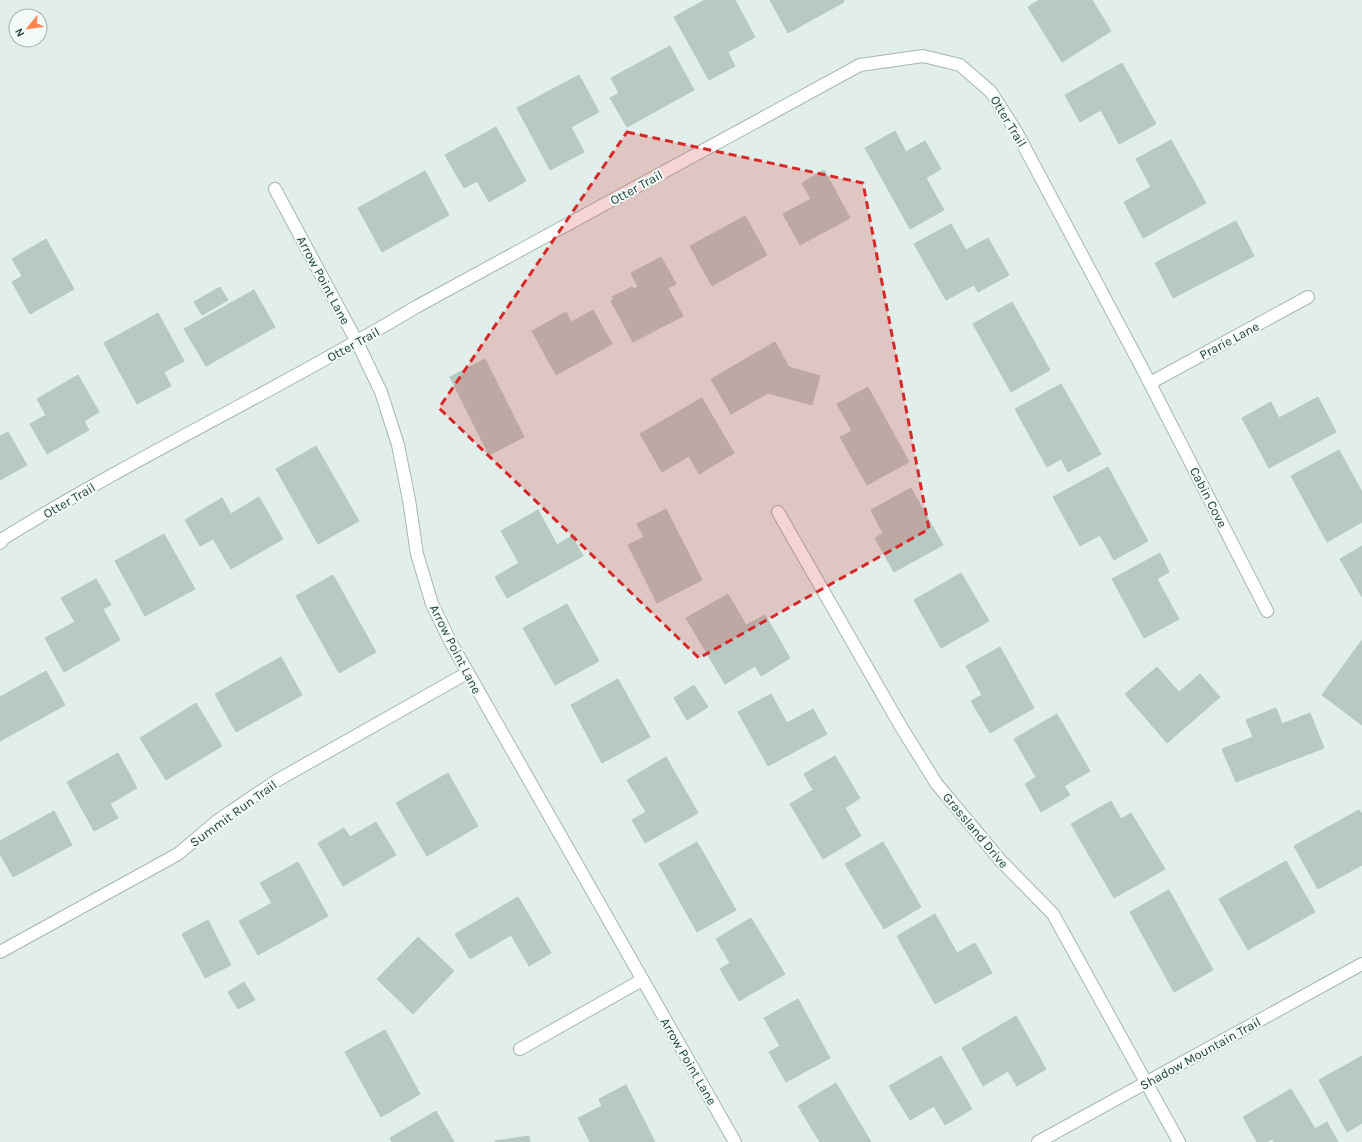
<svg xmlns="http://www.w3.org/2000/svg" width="1362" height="1142" viewBox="0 0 1362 1142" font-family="Karla,sans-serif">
<rect width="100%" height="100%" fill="#e2eee9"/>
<g fill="#b7c9c3" stroke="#b4c9c1">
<polygon points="705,0 735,0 755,37 728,52 735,66 709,80 674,17"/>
<polygon points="770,0 843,0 844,2 788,33"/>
<polygon points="1039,0 1092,0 1111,31 1062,62 1028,7"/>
<polygon points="670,46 694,90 627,127 610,98 619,93 611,78"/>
<polygon points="1122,63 1156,124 1119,144 1101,110 1080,122 1065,95"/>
<polygon points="579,75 599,112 571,127 584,152 550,170 517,108"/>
<polygon points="496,127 526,181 489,202 477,181 464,188 445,155"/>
<polygon points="895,131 906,152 925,141 941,169 926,178 944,210 910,229 865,148"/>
<polygon points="1171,140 1206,203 1143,238 1124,202 1151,187 1136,159"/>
<polygon points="824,170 850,218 800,245 783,214 811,199 802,183"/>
<polygon points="425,171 449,215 382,252 358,208"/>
<polygon points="745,216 767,255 712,286 690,246"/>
<polygon points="1236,221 1254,256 1173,298 1155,263"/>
<polygon points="951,224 966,250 988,238 1009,275 978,292 974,285 946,300 914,244"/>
<polygon points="46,239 74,289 30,314 12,282 22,276 12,259"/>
<polygon points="661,257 676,284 668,288 683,316 633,342 611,301 614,300 612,297 632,287 634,289 638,287 631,273"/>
<polygon points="220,287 228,300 202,315 194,302"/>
<polygon points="254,290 275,327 206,366 184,329"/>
<polygon points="1012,302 1050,370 1011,392 973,324"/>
<polygon points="593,310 612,344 556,375 532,331 566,312 571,322"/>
<polygon points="158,313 184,361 164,372 171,386 137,404 104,343"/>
<polygon points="775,342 789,367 820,376 812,405 768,393 731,414 711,379"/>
<polygon points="485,359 524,437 489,455 450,377"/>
<polygon points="78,375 99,412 84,421 89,430 47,454 30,424 46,415 37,399"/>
<polygon points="1061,384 1101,454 1068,472 1061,459 1047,467 1015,409"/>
<polygon points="868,387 909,462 867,485 840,437 852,431 837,404"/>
<polygon points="1318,397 1336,432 1269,468 1242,418 1271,402 1279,418"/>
<polygon points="702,398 734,453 699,474 689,456 662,472 640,434"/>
<polygon points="8,432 27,465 0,480 0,436"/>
<polygon points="316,446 359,521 318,544 276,469"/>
<polygon points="1339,450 1362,492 1362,522 1327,542 1291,476"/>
<polygon points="1108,467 1148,541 1114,560 1100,535 1080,546 1053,497"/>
<polygon points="911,488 943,545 894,572 875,538 883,533 871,510"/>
<polygon points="259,497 283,539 231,569 213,539 200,546 185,520 222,498 231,514"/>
<polygon points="666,509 702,580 657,603 628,545 644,537 637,524"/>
<polygon points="538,510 557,545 572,536 583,556 507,598 495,577 519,563 501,531"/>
<polygon points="164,534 195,589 145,616 115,561"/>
<polygon points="1362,546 1362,597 1340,559"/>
<polygon points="1160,553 1169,572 1157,579 1179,619 1144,638 1112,579"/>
<polygon points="961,573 989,621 941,648 914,600"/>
<polygon points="333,575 376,652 339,673 296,596"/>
<polygon points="96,579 111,605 103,609 120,640 64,672 45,638 75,622 61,598"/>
<polygon points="728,594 746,625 765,615 790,658 761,676 755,666 725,684 686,618"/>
<polygon points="567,604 599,661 555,685 523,628"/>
<polygon points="1362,640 1362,725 1322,695"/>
<polygon points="1000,647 1034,708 990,733 971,701 982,695 966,666"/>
<polygon points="281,657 302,695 236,732 215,694"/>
<polygon points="1157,667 1179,692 1200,674 1220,697 1167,743 1125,694"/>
<polygon points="46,671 65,705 0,741 0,697"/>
<polygon points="618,679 650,737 602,763 571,705"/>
<polygon points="694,685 708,707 687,720 674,698"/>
<polygon points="771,694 787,723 813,709 827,734 768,766 738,712"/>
<polygon points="196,703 222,746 166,780 140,738"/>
<polygon points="1276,708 1282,724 1310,713 1324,748 1236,782 1222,749 1253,737 1246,720"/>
<polygon points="1057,714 1090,771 1064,786 1070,795 1041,812 1025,784 1036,777 1014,739"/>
<polygon points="118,753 137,788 110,804 118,818 94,831 67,782"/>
<polygon points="835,756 860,798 845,808 861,836 823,859 790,804 813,790 804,774"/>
<polygon points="666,757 698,813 645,843 632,820 646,812 627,780"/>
<polygon points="448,773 478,826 427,856 396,803"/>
<polygon points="1111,801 1121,819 1131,813 1165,869 1114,898 1071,824"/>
<polygon points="1359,810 1362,814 1362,865 1318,889 1294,846"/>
<polygon points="54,811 72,845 13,877 0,854 0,841"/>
<polygon points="376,822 396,855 343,886 318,843 344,828 350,837"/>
<polygon points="697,842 736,910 697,932 659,864"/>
<polygon points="883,842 921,907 884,929 845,864"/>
<polygon points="1286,861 1315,912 1248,950 1219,899"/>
<polygon points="298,862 328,916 258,955 239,921 272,903 260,883"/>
<polygon points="1169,890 1213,970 1174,992 1130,912"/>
<polygon points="518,897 551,953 529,966 511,935 470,959 455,934"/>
<polygon points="935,914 957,953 975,943 992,973 935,1004 897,936"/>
<polygon points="751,918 785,974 739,1001 720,969 730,963 716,939"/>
<polygon points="208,920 231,965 205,978 182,934"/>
<polygon points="418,937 454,971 413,1014 377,979"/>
<polygon points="244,982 255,1000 238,1009 228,992"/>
<polygon points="798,999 830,1058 786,1082 769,1052 780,1046 764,1018"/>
<polygon points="1016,1016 1046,1069 1017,1086 1008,1071 983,1086 962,1048"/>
<polygon points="385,1030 420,1094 381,1117 345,1052"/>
<polygon points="941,1056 972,1109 945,1125 934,1106 910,1120 889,1086"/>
<polygon points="1362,1056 1362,1123 1347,1132 1319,1080"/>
<polygon points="836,1083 871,1142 820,1142 798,1106"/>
<polygon points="626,1085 655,1142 590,1142 578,1118 602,1106 599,1099"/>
<polygon points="1291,1089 1315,1129 1327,1122 1338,1142 1274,1142 1272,1139 1267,1142 1257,1142 1243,1117"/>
<polygon points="436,1111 454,1142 392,1142 390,1138"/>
<polygon points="529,1136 530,1142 495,1142 495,1141"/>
</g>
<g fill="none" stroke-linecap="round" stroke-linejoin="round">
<defs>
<g id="minor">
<polyline points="275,189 357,342 381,392 398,445 409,500 417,554 432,604 451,643 735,1142"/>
<polyline points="1150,383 1308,297"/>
<polyline points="778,512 900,725 936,783 1001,861 1053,914 1179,1142"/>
<path d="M0 543 4 538C139 455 281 388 416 307L860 65 923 56 960 65 991 92 1017 133 1142 368 1267 611"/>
<polyline points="0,952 178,854 217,821 276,781 467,673"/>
<polyline points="520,1049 642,980"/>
<polyline points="1038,1142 1362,964"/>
</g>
</defs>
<use href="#minor" stroke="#a4b7b1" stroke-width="14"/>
<use href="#minor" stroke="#fff" stroke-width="12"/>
</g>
<path fill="#d62828" fill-opacity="0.2" stroke="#d62828" stroke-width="3" stroke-dasharray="8 5" stroke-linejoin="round" d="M627 132 863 183 929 529 699 658 439 408Z"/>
<g text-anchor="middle" stroke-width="4" stroke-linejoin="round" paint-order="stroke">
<g font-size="13" fill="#20423a" stroke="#f3faf7">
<text transform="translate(1009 121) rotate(59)" y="5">Otter Trail</text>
<text transform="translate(636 187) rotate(-29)" y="5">Otter Trail</text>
<text transform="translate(324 280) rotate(62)" y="5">Arrow Point Lane</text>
<text transform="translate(1229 340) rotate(-28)" y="5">Prarie Lane</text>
<text transform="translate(353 344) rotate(-29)" y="5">Otter Trail</text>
<text transform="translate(1209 497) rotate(63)" y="5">Cabin Cove</text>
<text transform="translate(69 500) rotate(-30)" y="5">Otter Trail</text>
<text transform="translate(456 649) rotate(63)" y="5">Arrow Point Lane</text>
<text transform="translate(233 813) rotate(-36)" y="5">Summit Run Trail</text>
<text transform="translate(976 830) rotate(50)" y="5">Grassland Drive</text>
<text transform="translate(1200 1053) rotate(-29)" y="5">Shadow Mountain Trail</text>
<text transform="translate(689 1061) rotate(60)" y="5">Arrow Point Lane</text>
</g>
</g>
<g transform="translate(28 28) rotate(241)"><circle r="19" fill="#f3faf7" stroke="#9fb0ab"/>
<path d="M0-3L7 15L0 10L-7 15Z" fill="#ff844f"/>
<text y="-6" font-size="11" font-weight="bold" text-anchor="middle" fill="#20423a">N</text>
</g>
</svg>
